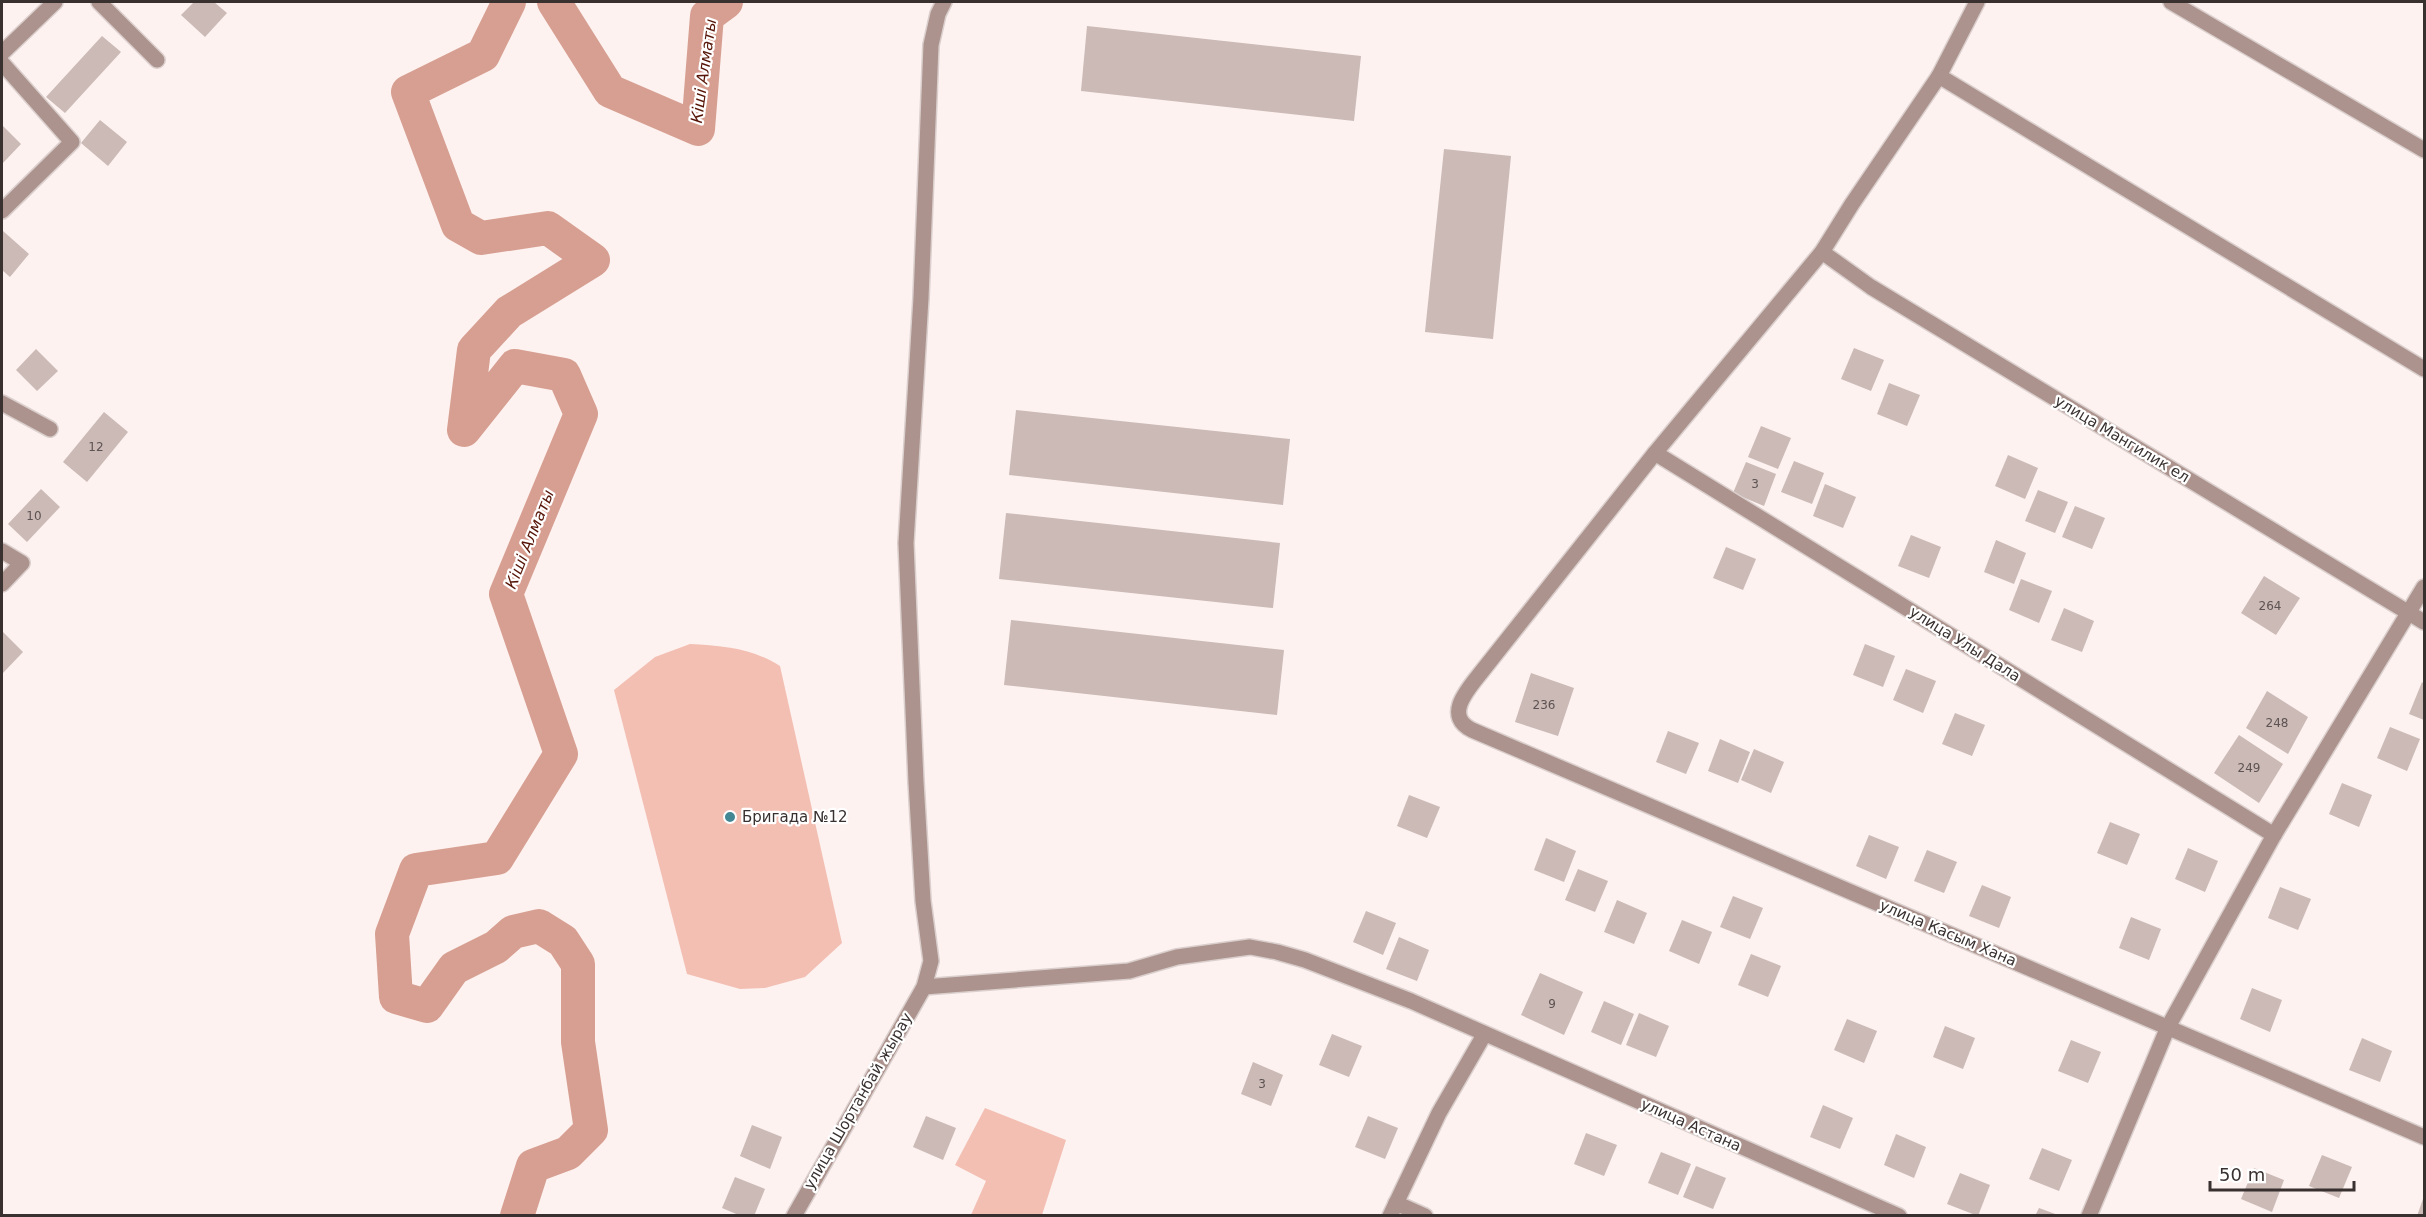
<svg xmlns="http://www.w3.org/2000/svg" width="2426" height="1217" viewBox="0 0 2426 1217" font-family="'DejaVu Sans',sans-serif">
<rect width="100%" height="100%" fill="#fdf2f0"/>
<g fill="#f3bfb3">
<path d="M690 644C723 646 752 648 780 666L842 943 805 977 765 988 740 989 687 974 614 690 655 657Z"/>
<polygon points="985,1108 1066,1140 1042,1215 971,1215 986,1181 955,1165"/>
</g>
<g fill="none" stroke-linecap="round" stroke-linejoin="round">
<g stroke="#d79f91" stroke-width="34">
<polyline points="509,2 483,55 408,92 458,225 481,238 548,228 593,260 509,312 474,350 464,430 515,366 564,375 581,414 506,594 561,754 497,858 416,870 392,934 396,997 427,1006 454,968 496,947 513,932 539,926 563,941 578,964 578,1042 591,1130 568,1153 533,1166 517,1216"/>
<polyline points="554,2 610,91 698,129 707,16 726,2"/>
</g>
</g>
<g fill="#cbbab6">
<polygon points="194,2 214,2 227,13 205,37 181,15"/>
<polygon points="1087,26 1361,56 1354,121 1081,91"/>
<polygon points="102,36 121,52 65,113 46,97"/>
<polygon points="100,120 127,142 108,166 81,143"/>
<polygon points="2,125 21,144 2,164"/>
<polygon points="1444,149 1511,156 1493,339 1425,332"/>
<polygon points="3,231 29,254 10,277 2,270"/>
<polygon points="1854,348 1884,360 1871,391 1841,379"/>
<polygon points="36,349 58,371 37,391 16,370"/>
<polygon points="1889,383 1920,395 1907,426 1877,414"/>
<polygon points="1016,410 1290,439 1283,505 1009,475"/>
<polygon points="104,412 128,432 87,482 63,462"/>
<polygon points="1761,426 1791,438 1778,469 1748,457"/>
<polygon points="2008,455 2038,468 2025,499 1995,486"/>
<polygon points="1794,461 1824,473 1812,504 1781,492"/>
<polygon points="1746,462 1776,474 1764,506 1733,493"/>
<polygon points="1825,484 1856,497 1843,528 1813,516"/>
<polygon points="41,489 60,507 27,542 8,524"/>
<polygon points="2038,490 2068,502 2055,533 2025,521"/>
<polygon points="2075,506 2105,518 2092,549 2062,537"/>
<polygon points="1006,513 1280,543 1273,608 999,579"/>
<polygon points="1911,535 1941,547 1929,578 1898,566"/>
<polygon points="1996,540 2026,553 2014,584 1984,572"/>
<polygon points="1726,547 1756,559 1743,590 1713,578"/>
<polygon points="2264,576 2300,598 2276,635 2241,613"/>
<polygon points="2021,579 2052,591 2039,623 2009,610"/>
<polygon points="2064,608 2094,621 2082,652 2051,640"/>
<polygon points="1011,620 1284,650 1277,715 1004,685"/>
<polygon points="2,631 23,652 2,674"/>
<polygon points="1865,644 1895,656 1883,687 1853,675"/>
<polygon points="1906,669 1936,681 1923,713 1893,700"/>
<polygon points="1531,673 1574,688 1558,736 1515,722"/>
<polygon points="2422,682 2424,684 2424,720 2409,714"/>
<polygon points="2267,691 2308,717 2288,754 2246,728"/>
<polygon points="1955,713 1985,725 1972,756 1942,744"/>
<polygon points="2390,727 2420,739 2407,771 2377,758"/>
<polygon points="1668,731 1699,743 1686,774 1656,762"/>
<polygon points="2239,735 2283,764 2259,803 2214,773"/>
<polygon points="1720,739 1750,752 1738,783 1708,771"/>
<polygon points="1754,749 1784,762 1771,793 1741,780"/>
<polygon points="2342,783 2372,795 2359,827 2329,814"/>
<polygon points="1409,795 1440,807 1427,838 1397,826"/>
<polygon points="2110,822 2140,834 2127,865 2097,853"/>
<polygon points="1869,835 1899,847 1886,879 1856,866"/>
<polygon points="1546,838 1576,851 1564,882 1534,870"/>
<polygon points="2188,848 2218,861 2205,892 2175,879"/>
<polygon points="1927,850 1957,862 1944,893 1914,881"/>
<polygon points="1578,869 1608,881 1595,912 1565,900"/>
<polygon points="1982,885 2011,897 1999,928 1969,916"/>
<polygon points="2280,887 2311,899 2298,930 2268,918"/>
<polygon points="1733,896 1763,908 1750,939 1720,927"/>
<polygon points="1617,900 1647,913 1634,944 1604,932"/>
<polygon points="1366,911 1396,923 1383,955 1353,942"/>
<polygon points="2131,917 2161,929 2149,960 2119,948"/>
<polygon points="1682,920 1712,932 1699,964 1669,951"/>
<polygon points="1399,937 1429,950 1417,981 1386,969"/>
<polygon points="1751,954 1781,966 1768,997 1738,985"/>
<polygon points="1540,973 1583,992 1564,1035 1521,1015"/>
<polygon points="2252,988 2282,1000 2270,1032 2240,1019"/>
<polygon points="1604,1001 1634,1014 1621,1045 1591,1032"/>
<polygon points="1639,1013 1669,1026 1656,1057 1626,1045"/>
<polygon points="1847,1019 1877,1031 1864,1063 1834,1050"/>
<polygon points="1945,1026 1975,1038 1963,1069 1933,1057"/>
<polygon points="1332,1034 1362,1046 1349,1077 1319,1065"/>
<polygon points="2362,1038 2392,1051 2380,1082 2349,1070"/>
<polygon points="2071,1040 2101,1052 2088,1083 2058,1071"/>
<polygon points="1253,1062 1283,1075 1271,1106 1241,1094"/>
<polygon points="1823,1105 1853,1118 1840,1149 1810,1137"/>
<polygon points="926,1116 956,1128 943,1160 913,1147"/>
<polygon points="1368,1116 1398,1128 1385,1159 1355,1147"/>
<polygon points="752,1125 782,1137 770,1169 740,1156"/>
<polygon points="1586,1133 1617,1145 1604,1176 1574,1164"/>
<polygon points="1896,1134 1926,1147 1914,1178 1884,1165"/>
<polygon points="2042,1148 2072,1160 2059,1191 2029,1179"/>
<polygon points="1661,1152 1691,1164 1678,1195 1648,1183"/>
<polygon points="2322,1155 2352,1167 2339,1198 2309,1186"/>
<polygon points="1696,1166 1726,1178 1713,1209 1683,1197"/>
<polygon points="2254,1168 2284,1180 2272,1212 2241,1199"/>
<polygon points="1960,1173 1990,1185 1978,1216 1947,1204"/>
<polygon points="735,1177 765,1189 754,1216 741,1216 722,1208"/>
<polygon points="2424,1196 2424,1216 2417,1216"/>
<polygon points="2039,1208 2058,1215 2058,1216 2035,1216"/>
</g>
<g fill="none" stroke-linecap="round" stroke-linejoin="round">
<defs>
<g id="minor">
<polyline points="99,2 157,60"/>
<path d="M1977 2 1939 76 1852 204 1822 252 1655 453 1483 670C1470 687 1442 715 1472 730L2424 1137"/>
<polyline points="2171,2 2424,150"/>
<polyline points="2,53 55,2"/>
<polyline points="2,63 72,142 2,211"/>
<polyline points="1939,76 2424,369"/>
<polyline points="1822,252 1871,287 2424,622"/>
<polyline points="2,403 50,429"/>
<polyline points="1655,453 2274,835"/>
<polyline points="2,551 22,563 2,584"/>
<polyline points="924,987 1129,971 1177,957 1250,947 1277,952 1305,960 1411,1001 1899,1216"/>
<polyline points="1396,1203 1425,1216"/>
<polyline points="794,1216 924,987 931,961 923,901 916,782 906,543 921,298 931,45 938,14 944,2"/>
<polyline points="1390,1216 1439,1113 1484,1035"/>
<polyline points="2089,1216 2168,1027 2274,835 2424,587"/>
</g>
</defs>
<use href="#minor" stroke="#dacfcd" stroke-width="18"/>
<use href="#minor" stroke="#ac938d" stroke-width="15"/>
</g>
<circle fill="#438795" stroke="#fff" stroke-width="2" cx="730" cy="817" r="6"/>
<g text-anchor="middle" stroke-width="4.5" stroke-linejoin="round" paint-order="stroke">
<g font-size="12" fill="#5d5352">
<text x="96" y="451">12</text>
<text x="1755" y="488">3</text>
<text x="34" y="520">10</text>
<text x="2270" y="610">264</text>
<text x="1544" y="709">236</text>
<text x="2277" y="727">248</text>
<text x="2249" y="772">249</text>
<text x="1552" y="1008">9</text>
<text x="1262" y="1088">3</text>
</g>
<g font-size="15" fill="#383130" stroke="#fff">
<text transform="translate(2122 439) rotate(31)" y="5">улица Мангилик ел</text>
<text transform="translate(1965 644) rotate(32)" y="5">улица Улы Дала</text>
<text transform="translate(1948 933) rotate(23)" y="5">улица Касым Хана</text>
<text transform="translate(858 1101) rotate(-60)" y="5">улица Шортанбай жырау</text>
<text transform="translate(1691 1125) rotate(24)" y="5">улица Астана</text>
</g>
<g font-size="15" fill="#383130" stroke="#fff" text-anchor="start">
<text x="742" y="822">Бригада №12</text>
</g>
<g font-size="16" font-style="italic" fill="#561406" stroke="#fff">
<text transform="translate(703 71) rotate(-82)" y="6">Кіші Алматы</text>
<text transform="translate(529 539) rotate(-68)" y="6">Кіші Алматы</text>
</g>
</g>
<rect width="2426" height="1217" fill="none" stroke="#383130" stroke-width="6"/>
<path d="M2210 1181v9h144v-9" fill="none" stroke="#383130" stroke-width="3"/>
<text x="2219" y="1181" font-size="18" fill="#383130" stroke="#ffffff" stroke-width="4.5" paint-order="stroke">50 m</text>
</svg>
